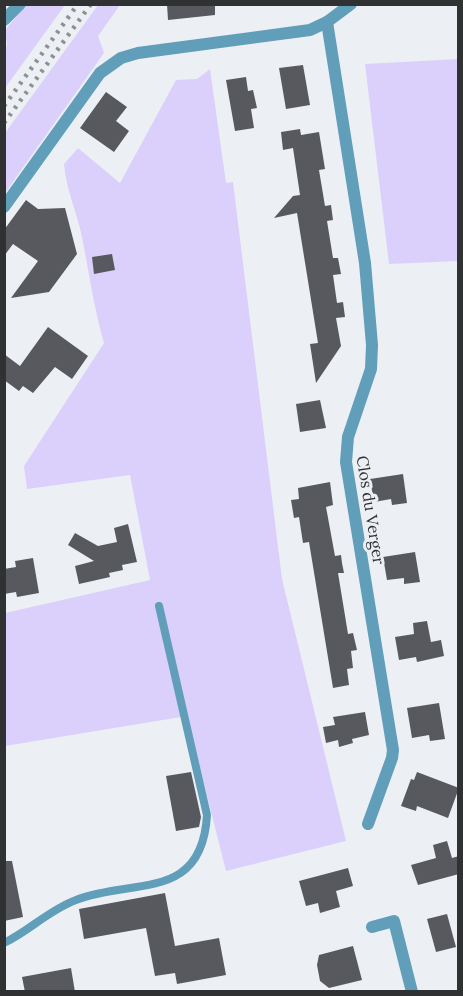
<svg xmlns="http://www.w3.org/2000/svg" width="463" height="996" viewBox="0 0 463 996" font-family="Lora,serif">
<rect width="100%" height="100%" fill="#ecf0f4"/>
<g fill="#dbd0fc">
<polygon points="26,5 65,5 5,88 5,49 7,45 5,30"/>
<polygon points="98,5 120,5 98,36 104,53 5,193 5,133"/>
<polygon points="458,59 458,261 389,264 365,64"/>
<path d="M210 69 226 183 233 182 282 579 346 841 226 871 187 716 5 746V613L150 580 130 475 27 489 24 466 104 343C94 308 89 273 82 237 77 212 66 190 64 164L78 148 120 183 176 80 197 79Z"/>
</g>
<g fill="#58595e">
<polygon points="167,4 215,4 215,15 168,20"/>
<polygon points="303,65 310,105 286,109 279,68"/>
<polygon points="246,77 248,91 253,90 257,108 251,109 254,128 235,131 226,80"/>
<polygon points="106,92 127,107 116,121 129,131 114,152 80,128"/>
<polygon points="300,129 301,135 319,132 325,169 319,170 325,206 331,205 333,220 327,221 333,258 338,258 341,274 333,275 337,303 343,302 345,317 336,318 341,346 316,383 310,344 318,343 297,213 274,218 293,196 300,195 293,148 283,150 281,132"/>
<polygon points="26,200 38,209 65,208 77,254 49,292 11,298 38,261 13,244 4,256 4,230"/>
<polygon points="112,254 115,270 94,274 92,257"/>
<polygon points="48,327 88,356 72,379 55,367 33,393 23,386 19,391 4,380 4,354 20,366"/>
<polygon points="320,400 326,428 300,432 296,404"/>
<polygon points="403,474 407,503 392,505 391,499 374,502 370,479"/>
<polygon points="330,482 333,505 326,507 335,556 341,555 342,563 344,573 338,573 348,634 353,633 357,650 351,651 353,668 347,669 349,685 333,688 309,542 303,543 299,517 294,518 291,500 299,499 298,488"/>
<polygon points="128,524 137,562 122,565 123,570 109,573 110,577 79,584 75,566 94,561 68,545 75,533 98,546 117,542 114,528"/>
<polygon points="415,552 420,582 404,584 404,578 387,580 383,557"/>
<polygon points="33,558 39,593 17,597 16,592 4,594 4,569 16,567 15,561"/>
<polygon points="427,621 431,642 441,640 444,656 417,662 416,657 399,660 395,637 414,634 413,623"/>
<polygon points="439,703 445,739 430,741 429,735 412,738 407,708"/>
<polygon points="365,712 369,735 352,739 353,743 339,747 338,740 326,743 323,727 335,725 333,717"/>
<polygon points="191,772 201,817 199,827 176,831 166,776"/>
<polygon points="417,772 459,788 448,818 417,806 416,811 401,806 411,779 414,780"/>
<polygon points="447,841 452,858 459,856 459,874 418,885 411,865 436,858 433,845"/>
<polygon points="4,861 12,861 23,917 4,921"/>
<polygon points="348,868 353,886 336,891 340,907 320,913 318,903 306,906 299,881"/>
<polygon points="165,893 175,946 219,938 226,975 177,984 175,973 155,976 146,928 84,939 79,909"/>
<polygon points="447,914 456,947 436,952 427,919"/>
<polygon points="353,946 362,980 329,988 320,981 317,965 319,955"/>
<polygon points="71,968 75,992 25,992 22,977"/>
</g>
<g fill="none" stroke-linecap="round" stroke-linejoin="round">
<path stroke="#609eba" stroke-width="8" d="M4 943C29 931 49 910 76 900 133 878 202 902 207 815L159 606"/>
<g stroke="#609eba" stroke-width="12">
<polyline points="4,20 20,4"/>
<polyline points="327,22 365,263 372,345 371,369 348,437 346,462 393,750 392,758 368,824"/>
<polyline points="4,207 100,73 121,58 138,53 310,30 327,22 351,4"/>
<polyline points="372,927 394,921 412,992"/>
</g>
<g stroke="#8e9093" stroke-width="4.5" stroke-dasharray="3 6" stroke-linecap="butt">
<polyline points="4,106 78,4"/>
<polyline points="4,123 91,4"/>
</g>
</g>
<g text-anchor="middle" stroke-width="6" stroke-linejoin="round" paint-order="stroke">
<g font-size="16" fill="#303133" stroke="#ecf0f4">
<text transform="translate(371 510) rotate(81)" y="6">Clos du Verger</text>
</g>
</g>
<rect width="463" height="996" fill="none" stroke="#303133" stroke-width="12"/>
</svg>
